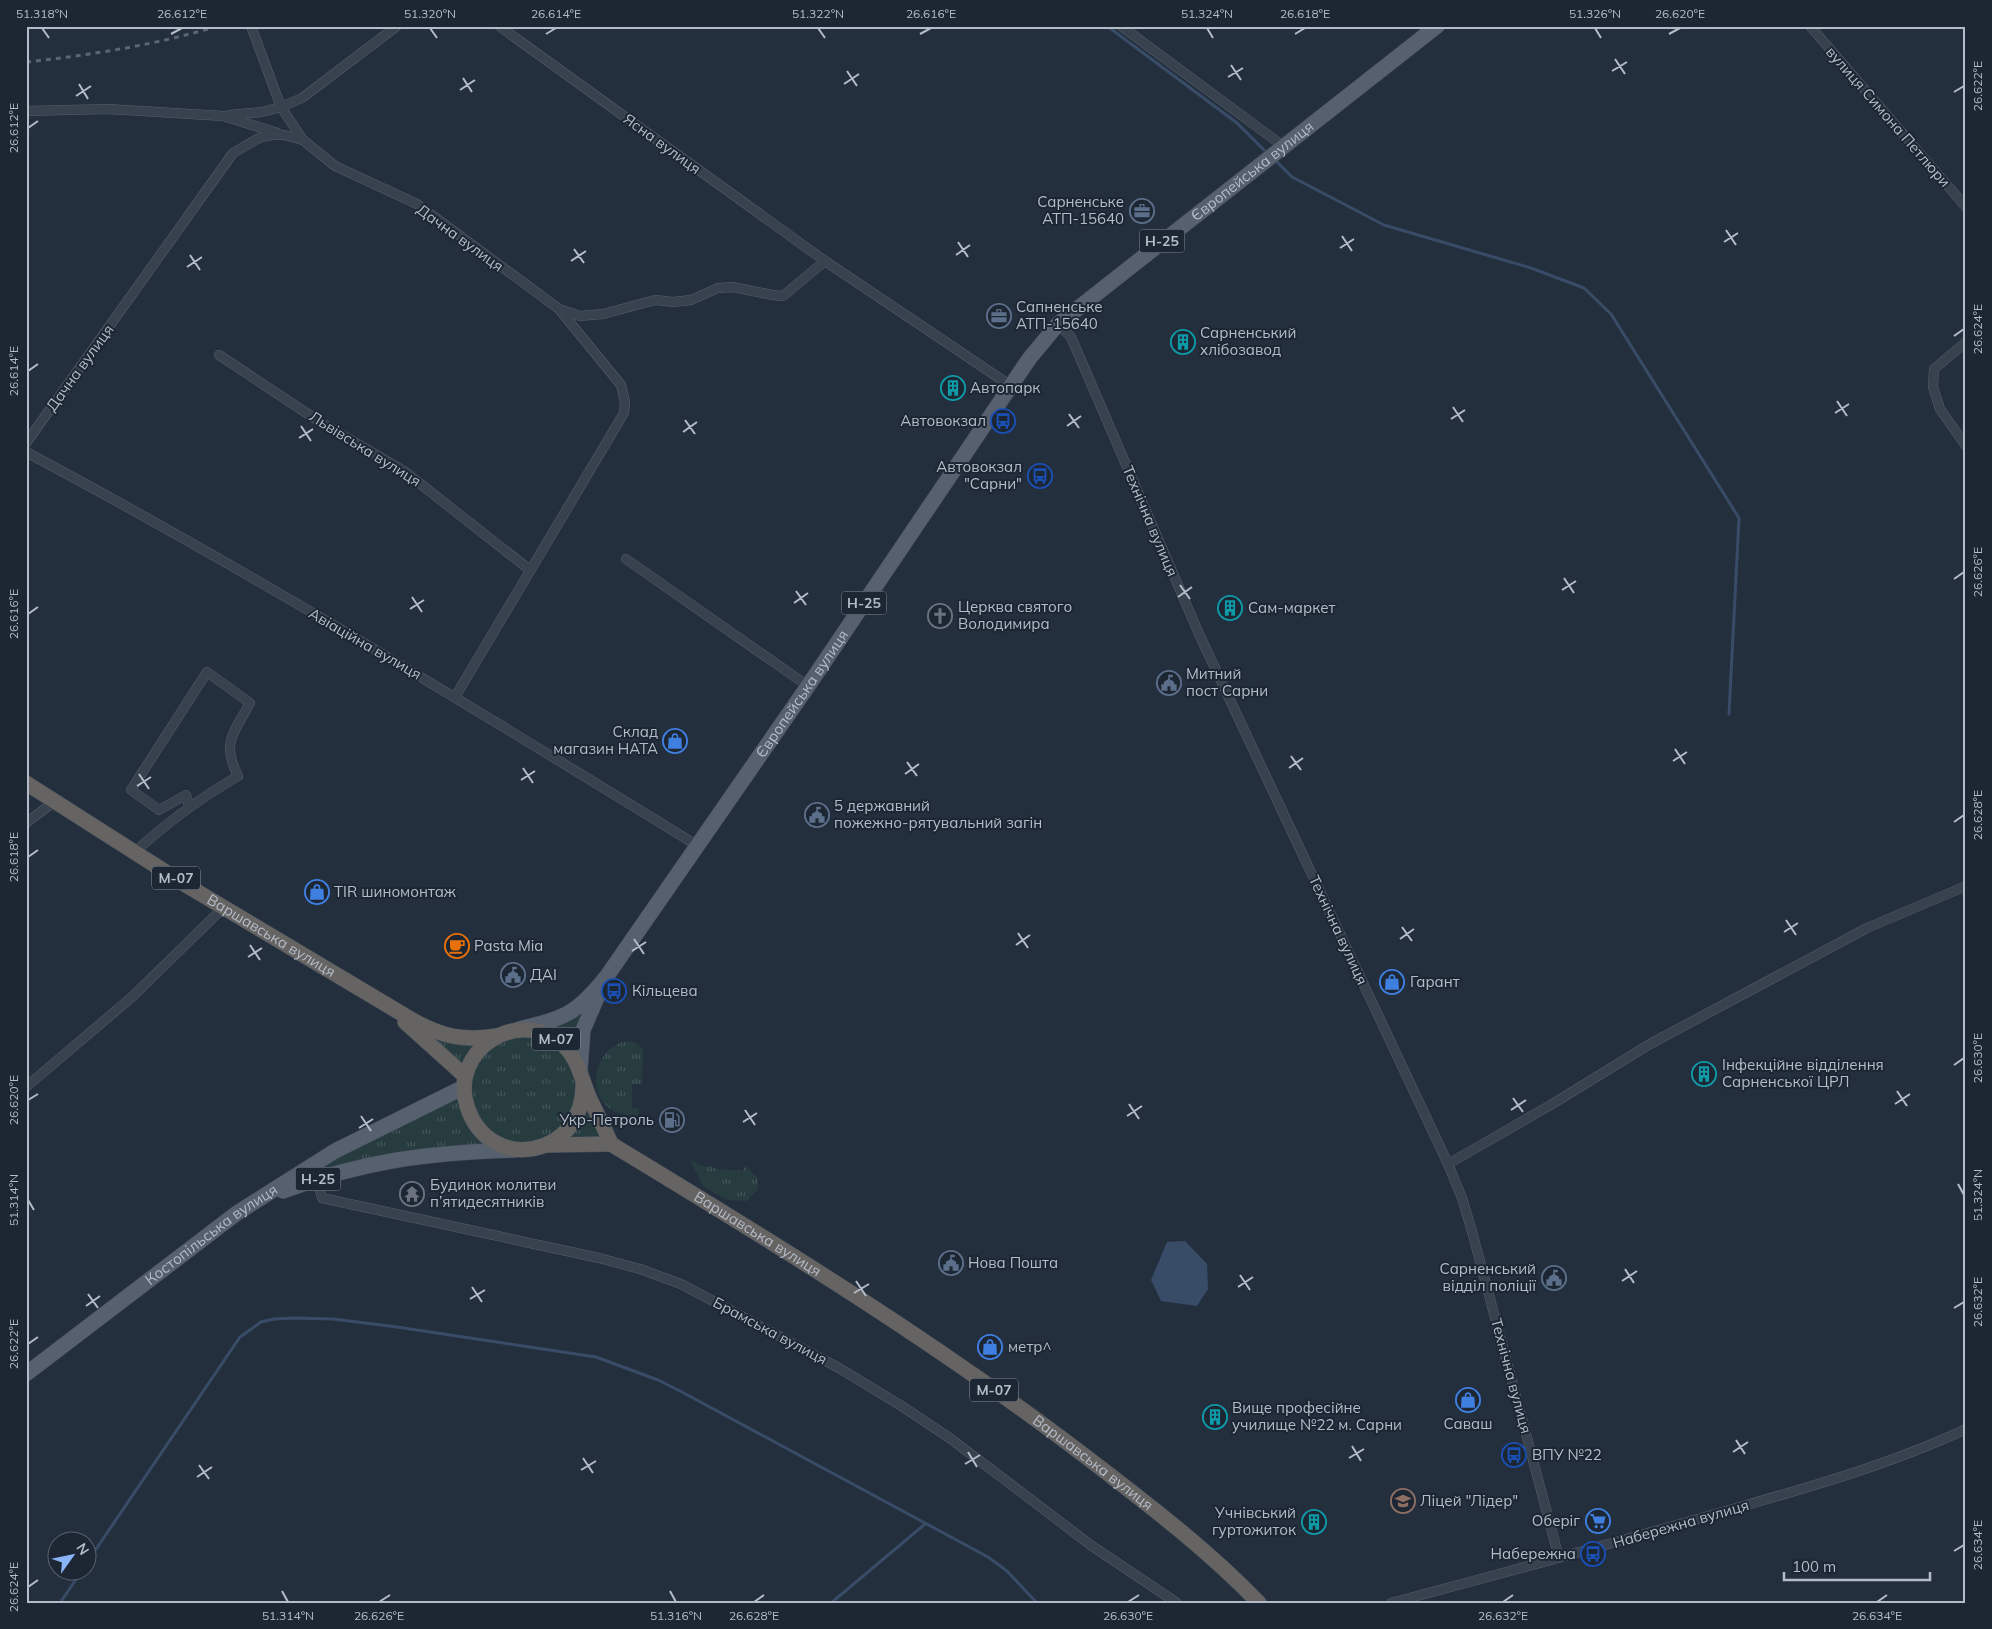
<svg xmlns="http://www.w3.org/2000/svg" width="1992" height="1629" viewBox="0 0 1992 1629" font-family="Mulish,sans-serif">
<defs>
<pattern id="grass-tufts" width="24" height="20" patternUnits="userSpaceOnUse" patternTransform="scale(1.25)"><rect width="24" height="20" fill="#263c3f"/><path d="M3 7l-1-3M5 7V3M7 7l1-3M15 17l-1-3M17 17v-4M19 17l1-3" fill="none" stroke="#435659"/></pattern>
</defs>
<rect width="100%" height="100%" fill="#242f3e"/>
<g fill="url(#grass-tufts)">
<polygon points="577,1009 588,1016 580,1070 611,1144 485,1151 298,1186 336,1151 464,1087 465,1076 412,1029 465,1038"/>
<path d="M627 1041 635 1042 643 1049 642 1084H632V1108L639 1109 638 1116C629 1115 620 1115 612 1110 584 1092 596 1046 627 1041Z"/>
<polygon points="690,1160 705,1167 710,1166 717,1169 743,1171 745,1166 757,1177 758,1189 747,1201 727,1200 703,1186"/>
</g>
<polygon fill="#394c67" points="1185,1241 1207,1264 1208,1289 1197,1306 1161,1301 1151,1280 1167,1242"/>
<g fill="none" stroke-linecap="round" stroke-linejoin="round">
<g stroke="#394c67" stroke-width="3">
<polyline points="1107,26 1237,123 1267,153"/>
<polyline points="1274,159 1292,177 1384,225 1531,268 1584,288 1611,314 1739,518 1729,714"/>
<polyline points="88,1561 240,1337 261,1322 274,1319 295,1318 333,1319 397,1327 596,1357 658,1380 682,1392 988,1557 1007,1571 1037,1603"/>
<polyline points="60,1603 81,1572"/>
<polyline points="831,1603 925,1524"/>
</g>
<defs>
<g id="minor">
<polyline points="251,26 281,107 303,140"/>
<polyline points="499,26 825,261 1011,386"/>
<polyline points="1121,26 1283,146"/>
<polyline points="1810,26 1966,207"/>
<polyline points="26,111 108,109 223,116 278,133"/>
<polyline points="229,115 262,112 281,107 302,98 397,26"/>
<polyline points="1058,324 1071,337 1199,634 1448,1164 1462,1198 1473,1235 1559,1558"/>
<polyline points="1966,342 1934,369 1933,387 1940,409 1966,446"/>
<polyline points="219,355 317,420 404,471 530,570"/>
<polyline points="26,443 233,153 261,137 272,135 284,135 303,140 335,166 417,204 559,309 580,316 603,314 655,300 673,302 691,300 718,288 733,287 772,295 783,296 825,261"/>
<path d="M26 452C255 574 477 710 698 846"/>
<polyline points="626,559 808,686"/>
<polyline points="455,697 624,413 625,402 621,385 559,309"/>
<polyline points="26,823 55,801"/>
<path d="M135 852C168 821 199 799 238 776 221 742 234 733 250 703L207 672 131 790 159 810 186 795 189 806"/>
<polyline points="26,1087 132,997 224,907"/>
<polyline points="1448,1164 1549,1106 1650,1044 1867,928 1966,886"/>
<polyline points="317,1180 322,1198 599,1258 640,1269 681,1284 839,1368 900,1405 951,1439 1092,1546 1177,1603"/>
<path d="M1391 1603C1500 1574 1610 1544 1719 1513 1802 1489 1887 1466 1966 1429"/>
</g>
<g id="primary">
<path id="s1" d="M519 1029C565 1018 577 1014 607 976L808 686 1029 359 1058 324 1437 26"/>
<polyline points="580,1070 583,1030 599,993"/>
<path d="M283 1191C362 1161 431 1152 515 1150"/>
<path id="s2" d="M26 1374 237 1213 335 1151 464 1087"/>
</g>
<g id="trunk">
<path id="s3" d="M26 783 186 885 414 1021C443 1037 464 1041 497 1036"/>
<polyline points="405,1022 465,1076"/>
<path d="M583 1082C586 1157 489 1176 467 1106 449 1052 517 1006 561 1043 579 1058 581 1079 590 1099 597 1114 605 1129 611 1144"/>
<path id="s4" d="M611 1144C773 1242 934 1341 1085 1456 1146 1503 1206 1548 1259 1603"/>
<polyline points="547,1145 611,1144"/>
</g>
</defs>
<use href="#minor" stroke="#565f6c" stroke-width="10"/>
<use href="#primary" stroke="#414a57" stroke-width="16"/>
<use href="#trunk" stroke="#434c59" stroke-width="16"/>
<use href="#minor" stroke="#38414e" stroke-width="9"/>
<use href="#primary" stroke="#56606e" stroke-width="15"/>
<use href="#trunk" stroke="#656462" stroke-width="15"/>
<path stroke="#5a6575" stroke-width="3" stroke-dasharray="5 5" stroke-linecap="butt" d="M26 62C91 55 156 45 218 26"/>
</g>
<path fill="none" stroke="#b4bcc9" stroke-width="2" d="M42 28 49 38M430 28 437 38M818 28 825 38M1207 28 1213 38M1595 28 1601 38M171 34 182 28M546 34 556 28M920 34 931 28M1295 34 1305 28M1669 34 1680 28M1615 59 1625 74M1231 65 1241 80M847 71 857 86M1612 71 1627 62M1228 77 1243 68M463 78 472 92M79 84 88 99M844 84 859 74M460 90 475 80M1954 92 1964 86M76 96 91 86M28 128 38 121M1726 230 1736 245M1342 236 1352 251M958 242 968 257M1724 242 1738 233M1340 248 1354 239M574 249 584 263M190 255 200 270M956 255 970 245M571 261 586 251M187 267 202 257M1954 336 1964 329M28 371 38 364M1837 401 1847 416M1453 407 1463 422M1835 413 1849 404M1069 414 1079 428M1451 419 1465 410M685 420 695 434M301 426 311 441M1067 426 1081 416M683 432 697 422M299 438 313 429M1564 578 1574 593M1954 579 1964 572M1180 585 1190 599M1562 590 1576 581M796 591 806 605M412 597 422 612M1178 597 1192 587M794 603 808 593M410 609 424 600M28 614 38 607M1675 749 1685 764M1291 756 1301 770M1673 761 1687 752M907 762 917 776M523 768 533 783M1289 768 1303 758M139 774 149 789M905 774 919 764M521 780 535 771M137 786 151 777M1954 822 1964 815M28 857 38 850M1786 920 1796 935M1402 927 1412 941M1784 932 1798 923M1018 933 1028 948M634 939 644 954M1400 939 1414 929M250 945 260 960M1016 945 1030 935M632 951 646 942M248 957 262 948M1954 1065 1964 1058M1897 1091 1907 1106M1513 1098 1523 1112M28 1100 38 1094M1129 1104 1139 1119M1895 1104 1910 1094M745 1110 755 1125M1511 1110 1526 1100M361 1116 371 1131M1127 1116 1142 1106M743 1122 757 1113M359 1128 373 1119M1958 1184 1964 1195M28 1200 34 1210M1625 1269 1634 1283M1240 1275 1250 1290M856 1281 866 1296M1622 1281 1637 1271M472 1287 482 1302M1238 1287 1253 1277M854 1293 869 1284M88 1294 98 1308M470 1299 485 1290M86 1306 100 1296M1954 1308 1964 1302M28 1344 38 1337M1736 1440 1745 1454M1352 1446 1361 1461M968 1452 977 1467M1733 1452 1748 1442M583 1458 593 1473M1349 1458 1364 1449M965 1464 980 1455M199 1465 209 1479M581 1470 596 1461M197 1477 212 1467M1954 1551 1964 1545M28 1587 38 1580M282 1591 288 1602M670 1591 676 1602M379 1602 390 1595M754 1602 764 1595M1128 1602 1139 1595M1503 1602 1513 1595M1877 1602 1887 1595"/>
<defs>
<symbol id="office-ring" viewBox="-11 -11 22 22"><circle r="9.5" fill="#1d2633" stroke="#5c6f8a" stroke-width="1.5"/><path d="M-6-3h4V-5.5h4V-3h4V5H-6ZM-1-4.5V-3h2v-1.5ZM-6 0V1H6V0Z" fill="#5c6f8a"/></symbol>
<symbol id="building-ring" viewBox="-11 -11 22 22"><circle r="9.5" fill="#1d2633" stroke="#0f9aa8" stroke-width="1.5"/><path d="M-4-6H4V6H1V3H-1V6H-4ZM-2.5-4.3h1.7v1.8h-1.7ZM.8-4.3h1.7v1.8H.8ZM-2.5-1h1.7V.8h-1.7ZM.8-1h1.7V.8H.8Z" fill="#0f9aa8"/></symbol>
<symbol id="bus-ring" viewBox="-11 -11 22 22"><circle r="9.5" fill="#1d2633" stroke="#1a4fb4" stroke-width="1.5"/><path d="M-5-6H5V4H4V6H2V4H-2V6H-4V4H-5ZM-3.5-4V0h7V-4ZM-3.5 1.2v1.5H-2V1.2ZM2 1.2v1.5H3.5V1.2Z" fill="#1a4fb4"/></symbol>
<symbol id="church-ring" viewBox="-11 -11 22 22"><circle r="9.5" fill="#1d2633" stroke="#6b7280" stroke-width="1.5"/><path d="M-1.2-6h2.4v3.5h3.3v2.4h-3.3V6h-2.4V-.1h-3.3v-2.4h3.3Z" fill="#6b7280"/></symbol>
<symbol id="civic-ring" viewBox="-11 -11 22 22"><circle r="9.5" fill="#1d2633" stroke="#5c6f8a" stroke-width="1.5"/><path d="M-.6-6.5H3V-4.5H.6V-3L4-1V1h2V6H-6V1h2V-1L-.6-3ZM-1.2 2.5V6h2.4V2.5Z" fill="#5c6f8a"/></symbol>
<symbol id="shop-ring" viewBox="-11 -11 22 22"><circle r="9.5" fill="#1d2633" stroke="#3f7fe0" stroke-width="1.5"/><path d="M-5-2.5h2.3a2.7 3.5 0 0 1 5.4 0H5L5.5 6h-11ZM-1.5-2.5h3a1.5 2.3 0 0 0-3 0Z" fill="#3f7fe0"/></symbol>
<symbol id="cafe-ring" viewBox="-11 -11 22 22"><circle r="9.5" fill="#1d2633" stroke="#e8710a" stroke-width="1.5"/><path d="M-5.5-4.5H6V0H3Q3 3.5 0 3.5H-2.5Q-5.5 3.5-5.5 0ZM3-3.2v2h1.7v-2ZM-6 4.5H4V6H-6Z" fill="#e8710a"/></symbol>
<symbol id="fuel-ring" viewBox="-11 -11 22 22"><circle r="9.5" fill="#1d2633" stroke="#5c6f8a" stroke-width="1.5"/><path d="M-5.5-6h7V0h2V4h1.3V-2.5L3-4.5l.8-.8L6-3V5H2.5V1h-1V6h-7ZM-4.2-4.7v3.2H.2V-4.7Z" fill="#5c6f8a"/></symbol>
<symbol id="temple-ring" viewBox="-11 -11 22 22"><circle r="9.5" fill="#1d2633" stroke="#6b7280" stroke-width="1.5"/><path d="M0-6L5-2H3V0L6.5 2.5H4V6H1.5V3h-3V6H-4V2.5H-6.5L-3 0V-2H-5Z" fill="#6b7280"/></symbol>
<symbol id="school-ring" viewBox="-11 -11 22 22"><circle r="9.5" fill="#1d2633" stroke="#8d6e63" stroke-width="1.5"/><path d="M0-5L7-2L0 1L-7-2ZM-4 1L0 2.5L4 1V4Q0 6-4 4Z" fill="#8d6e63"/></symbol>
<symbol id="supermarket-ring" viewBox="-11 -11 22 22"><circle r="9.5" fill="#1d2633" stroke="#3f7fe0" stroke-width="1.5"/><path d="M-6-5.5h2.5l.6 2H6L4.5 2H-2.5L-4.4-4H-6ZM-1.5 3.2a1.3 1.3 0 1 0 .1 0ZM3 3.2a1.3 1.3 0 1 0 .1 0Z" fill="#3f7fe0"/></symbol>
</defs>
<g fill-rule="evenodd">
<use href="#office-ring" x="1128" y="197" width="28" height="28"/>
<use href="#office-ring" x="985" y="302" width="28" height="28"/>
<use href="#building-ring" x="1169" y="328" width="28" height="28"/>
<use href="#building-ring" x="939" y="374" width="28" height="28"/>
<use href="#bus-ring" x="989" y="407" width="28" height="28"/>
<use href="#bus-ring" x="1026" y="462" width="28" height="28"/>
<use href="#building-ring" x="1216" y="594" width="28" height="28"/>
<use href="#church-ring" x="926" y="602" width="28" height="28"/>
<use href="#civic-ring" x="1155" y="669" width="28" height="28"/>
<use href="#shop-ring" x="661" y="727" width="28" height="28"/>
<use href="#civic-ring" x="803" y="801" width="28" height="28"/>
<use href="#shop-ring" x="303" y="878" width="28" height="28"/>
<use href="#cafe-ring" x="443" y="932" width="28" height="28"/>
<use href="#civic-ring" x="499" y="961" width="28" height="28"/>
<use href="#shop-ring" x="1378" y="968" width="28" height="28"/>
<use href="#bus-ring" x="600" y="977" width="28" height="28"/>
<use href="#building-ring" x="1690" y="1060" width="28" height="28"/>
<use href="#fuel-ring" x="658" y="1106" width="28" height="28"/>
<use href="#temple-ring" x="398" y="1180" width="28" height="28"/>
<use href="#civic-ring" x="937" y="1249" width="28" height="28"/>
<use href="#civic-ring" x="1540" y="1264" width="28" height="28"/>
<use href="#shop-ring" x="976" y="1333" width="28" height="28"/>
<use href="#shop-ring" x="1454" y="1386" width="28" height="28"/>
<use href="#building-ring" x="1201" y="1403" width="28" height="28"/>
<use href="#bus-ring" x="1500" y="1441" width="28" height="28"/>
<use href="#school-ring" x="1389" y="1487" width="28" height="28"/>
<use href="#supermarket-ring" x="1584" y="1507" width="28" height="28"/>
<use href="#building-ring" x="1300" y="1508" width="28" height="28"/>
<use href="#bus-ring" x="1579" y="1540" width="28" height="28"/>
</g>
<g text-anchor="middle" stroke-width="4" stroke-linejoin="round" paint-order="stroke">
<g fill="#1d2633" stroke="#878f9c" stroke-width="1">
<rect x="1139.5" y="229.5" width="45" height="23" rx="4"/>
<rect x="841.5" y="591.5" width="45" height="23" rx="4"/>
<rect x="152" y="866.5" width="48" height="23" rx="4"/>
<rect x="532" y="1027.5" width="48" height="23" rx="4"/>
<rect x="295.5" y="1167.5" width="45" height="23" rx="4"/>
<rect x="970" y="1378.5" width="48" height="23" rx="4"/>
</g>
<g font-size="14" font-weight="bold" fill="#b4bcc9">
<text x="1162" y="246">Н-25</text>
<text x="864" y="608">Н-25</text>
<text x="176" y="883">М-07</text>
<text x="556" y="1044">М-07</text>
<text x="318" y="1184">Н-25</text>
<text x="994" y="1395">М-07</text>
</g>
<g font-size="15" fill="#b4bcc9" stroke="#1d2633">
<text transform="translate(1888 117) rotate(49)" y="5">вулиця Симона Петлюри</text>
<text transform="translate(662 144) rotate(36)" y="5">Ясна вулиця</text>
<text dy="5" stroke="none"><textPath href="#s1" startOffset="1146">Європейська вулиця</textPath></text>
<text transform="translate(460 238) rotate(36)" y="5">Дачна вулиця</text>
<text transform="translate(80 368) rotate(-54)" y="5">Дачна вулиця</text>
<text transform="translate(365 449) rotate(32)" y="5">Львівська вулиця</text>
<text transform="translate(1150 521) rotate(67)" y="5">Технічна вулиця</text>
<text transform="translate(365 644) rotate(30)" y="5">Авіаційна вулиця</text>
<text dy="5" stroke="none"><textPath href="#s1" startOffset="449">Європейська вулиця</textPath></text>
<text transform="translate(1338 930) rotate(65)" y="5">Технічна вулиця</text>
<text dy="5" stroke="none"><textPath href="#s3" startOffset="289">Варшавська вулиця</textPath></text>
<text dy="5" stroke="none"><textPath href="#s2" startOffset="232">Костопільська вулиця</textPath></text>
<text dy="5" stroke="none"><textPath href="#s4" startOffset="172">Варшавська вулиця</textPath></text>
<text transform="translate(770 1331) rotate(28)" y="5">Брамська вулиця</text>
<text transform="translate(1511 1376) rotate(75)" y="5">Технічна вулиця</text>
<text dy="5" stroke="none"><textPath href="#s4" startOffset="578">Варшавська вулиця</textPath></text>
<text transform="translate(1681 1524) rotate(-16)" y="5">Набережна вулиця</text>
</g>
<g font-size="15" fill="#b4bcc9" stroke="#1d2633" text-anchor="start">
<text x="1124" y="207" text-anchor="end">Сарненське<tspan x="1124" dy="17">АТП-15640</tspan></text>
<text x="1016" y="312">Сапненське<tspan x="1016" dy="17">АТП-15640</tspan></text>
<text x="1200" y="338">Сарненський<tspan x="1200" dy="17">хлібозавод</tspan></text>
<text x="970" y="393">Автопарк</text>
<text x="986" y="426" text-anchor="end">Автовокзал</text>
<text x="1022" y="472" text-anchor="end">Автовокзал<tspan x="1022" dy="17">"Сарни"</tspan></text>
<text x="958" y="612">Церква святого<tspan x="958" dy="17">Володимира</tspan></text>
<text x="1248" y="613">Сам-маркет</text>
<text x="1186" y="679">Митний<tspan x="1186" dy="17">пост Сарни</tspan></text>
<text x="658" y="737" text-anchor="end">Склад<tspan x="658" dy="17">магазин НАТА</tspan></text>
<text x="834" y="811">5 державний<tspan x="834" dy="17">пожежно-рятувальний загін</tspan></text>
<text x="334" y="897">TIR шиномонтаж</text>
<text x="474" y="951">Pasta Mia</text>
<text x="530" y="980">ДАІ</text>
<text x="1410" y="987">Гарант</text>
<text x="632" y="996">Кільцева</text>
<text x="1722" y="1070">Інфекційне відділення<tspan x="1722" dy="17">Сарненської ЦРЛ</tspan></text>
<text x="654" y="1125" text-anchor="end">Укр-Петроль</text>
<text x="430" y="1190">Будинок молитви<tspan x="430" dy="17">п’ятидесятників</tspan></text>
<text x="968" y="1268">Нова Пошта</text>
<text x="1536" y="1274" text-anchor="end">Сарненський<tspan x="1536" dy="17">відділ поліції</tspan></text>
<text x="1008" y="1352">метр^</text>
<text x="1232" y="1413">Вище професійне<tspan x="1232" dy="17">училище №22 м. Сарни</tspan></text>
<text x="1468" y="1429" text-anchor="middle">Саваш</text>
<text x="1532" y="1460">ВПУ №22</text>
<text x="1420" y="1506">Ліцей "Лідер"</text>
<text x="1296" y="1518" text-anchor="end">Учнівський<tspan x="1296" dy="17">гуртожиток</tspan></text>
<text x="1580" y="1526" text-anchor="end">Оберіг</text>
<text x="1576" y="1559" text-anchor="end">Набережна</text>
</g>
</g>
<rect width="1992" height="1629" fill="none" stroke="#1d2633" stroke-width="55"/>
<g transform="translate(72 1556) rotate(57)"><circle r="24" fill="#1d2633" stroke="#59626f"/>
<path d="M0-4L9 19L0 12L-9 19Z" fill="#8ab4f8"/>
<text y="-8" font-size="14" font-weight="bold" text-anchor="middle" fill="#b4bcc9">N</text>
</g>
<path d="M1784 1572v8h146v-8" fill="none" stroke="#b4bcc9" stroke-width="2.5"/>
<text x="1792" y="1572" font-size="15" fill="#b4bcc9" stroke="#1d2633" stroke-width="4" paint-order="stroke">100 m</text>
<rect x="28" y="28" width="1936" height="1574" fill="none" stroke="#b4bcc9" stroke-width="2"/>
<g font-size="12" text-anchor="middle" fill="#b4bcc9">
<text x="42" y="18">51.318°N</text>
<text x="182" y="18">26.612°E</text>
<text x="430" y="18">51.320°N</text>
<text x="556" y="18">26.614°E</text>
<text x="818" y="18">51.322°N</text>
<text x="931" y="18">26.616°E</text>
<text x="1207" y="18">51.324°N</text>
<text x="1305" y="18">26.618°E</text>
<text x="1595" y="18">51.326°N</text>
<text x="1680" y="18">26.620°E</text>
<text transform="translate(1978 86) rotate(-90)" y="4">26.622°E</text>
<text transform="translate(14 128) rotate(-90)" y="4">26.612°E</text>
<text transform="translate(1978 329) rotate(-90)" y="4">26.624°E</text>
<text transform="translate(14 371) rotate(-90)" y="4">26.614°E</text>
<text transform="translate(1978 572) rotate(-90)" y="4">26.626°E</text>
<text transform="translate(14 614) rotate(-90)" y="4">26.616°E</text>
<text transform="translate(1978 815) rotate(-90)" y="4">26.628°E</text>
<text transform="translate(14 857) rotate(-90)" y="4">26.618°E</text>
<text transform="translate(1978 1058) rotate(-90)" y="4">26.630°E</text>
<text transform="translate(14 1100) rotate(-90)" y="4">26.620°E</text>
<text transform="translate(1978 1195) rotate(-90)" y="4">51.324°N</text>
<text transform="translate(14 1200) rotate(-90)" y="4">51.314°N</text>
<text transform="translate(1978 1302) rotate(-90)" y="4">26.632°E</text>
<text transform="translate(14 1344) rotate(-90)" y="4">26.622°E</text>
<text transform="translate(1978 1545) rotate(-90)" y="4">26.634°E</text>
<text transform="translate(14 1587) rotate(-90)" y="4">26.624°E</text>
<text x="288" y="1620">51.314°N</text>
<text x="379" y="1620">26.626°E</text>
<text x="676" y="1620">51.316°N</text>
<text x="754" y="1620">26.628°E</text>
<text x="1128" y="1620">26.630°E</text>
<text x="1503" y="1620">26.632°E</text>
<text x="1877" y="1620">26.634°E</text>
</g>
</svg>
